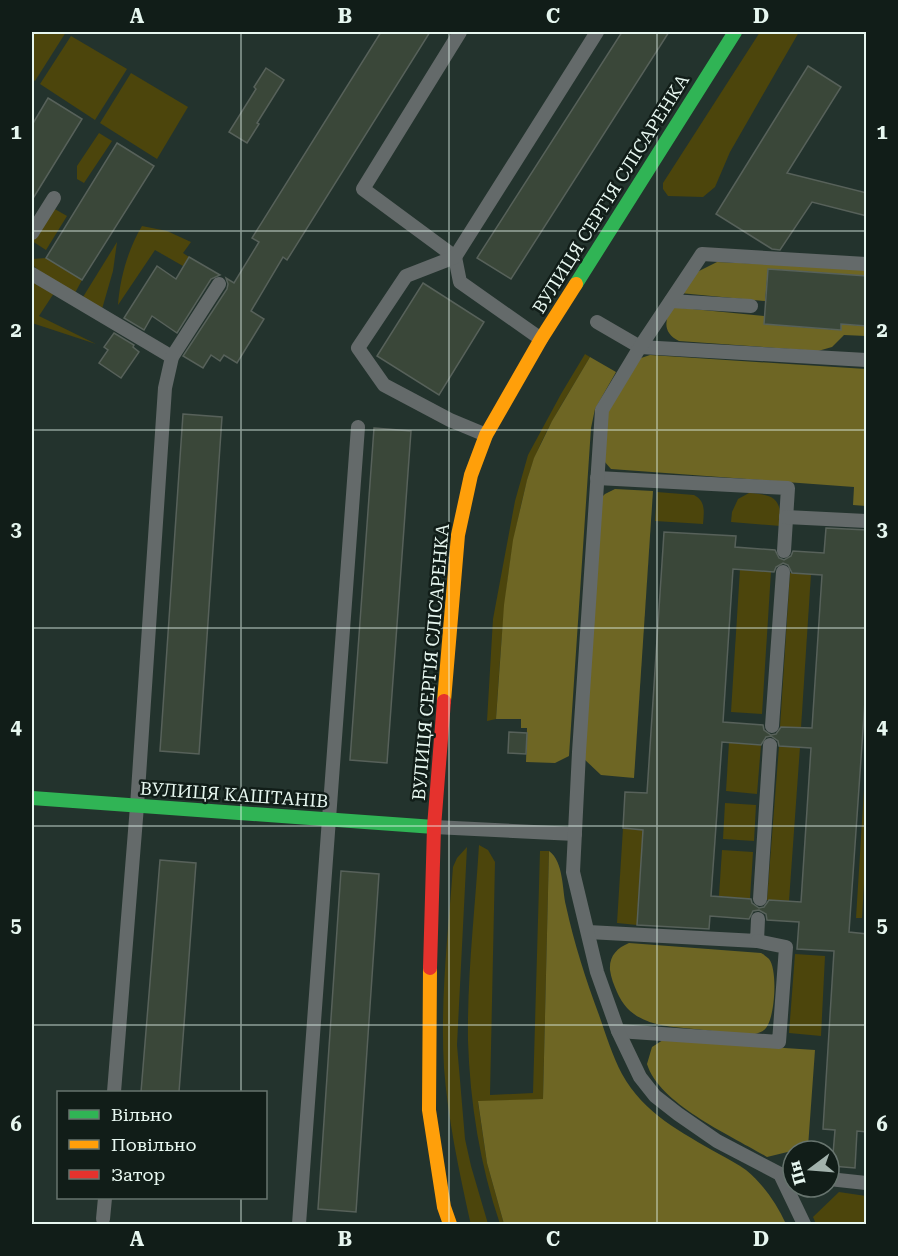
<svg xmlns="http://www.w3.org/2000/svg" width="898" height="1256" viewBox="0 0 898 1256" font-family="'Roboto Serif',serif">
<rect width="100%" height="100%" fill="#23332d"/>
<g fill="#4c450c">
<polygon points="32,32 66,32 35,81 32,79"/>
<polygon points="760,32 799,32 730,152 715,187 703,197 668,196 663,189 663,183"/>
<polygon points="71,36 127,69 95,120 40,84"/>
<polygon points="131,73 188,107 157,159 100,123"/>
<polygon points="99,133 112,141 84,183 77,179 77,166"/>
<polygon points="53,208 67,216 46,250 32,241"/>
<path d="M142 226 167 231 191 242 183 253 189 257 183 266 155 250 118 305C120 278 128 249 142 226Z"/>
<polygon points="117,242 113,271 102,309 83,297"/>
<polygon points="46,258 82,280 75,293 38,270 32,264 32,259"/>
<polygon points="32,281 54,293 39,316 96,344 32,323"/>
<path d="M585 354 590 357C571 390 549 422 535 457 528 474 524 493 520 510 504 579 501 649 496 719L487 721 493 619 515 501 528 455 561 394Z"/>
<path d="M657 492 694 495C706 501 704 512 703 524L655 521Z"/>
<path d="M749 493C775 495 781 498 781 526L731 522 732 512 738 499Z"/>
<polygon points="740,569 771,571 762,714 731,712"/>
<polygon points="790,573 811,574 801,728 780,727"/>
<polygon points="729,742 761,745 757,794 726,791"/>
<polygon points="779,746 800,747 789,901 767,900"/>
<polygon points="865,773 866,849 862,918 856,918"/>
<polygon points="725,803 756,805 754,841 723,839"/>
<polygon points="623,828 643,830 637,925 617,923"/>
<path d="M479 845 488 850 495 862 490 1095 533 1093 540 851H549L543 1099 478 1102 487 1163 504 1224H500C480 1165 470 1103 468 1041 467 976 475 910 479 845Z"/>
<path d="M467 847 457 1045 465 1139 471 1166 488 1224H471L470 1221C459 1170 448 1120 444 1068 440 1002 448 933 453 867L457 858Z"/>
<polygon points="722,850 753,852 750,899 719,896"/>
<polygon points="795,954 825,956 821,1036 789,1033"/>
<polygon points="839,1192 866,1196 866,1224 816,1224 813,1217"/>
</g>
<g fill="#6e6624">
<polygon points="717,262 866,268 866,276 768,269 765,301 680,293 697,272"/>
<path d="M672 307 764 316V324L840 330 841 324 866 326V336L844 335 832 347 818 351 679 341C663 333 664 321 672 307Z"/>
<polygon points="650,355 866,369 866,506 853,505 854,487 611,469 604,461 608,409 638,359"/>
<polygon points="590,357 616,372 595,409 591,428 569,756 555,763 526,762 527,728 521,728 521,719 496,719 504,605 513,540 527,480 534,458 552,421"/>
<polygon points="615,489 653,491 634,778 601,775 583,758 601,498 605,494"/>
<path d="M549 851C564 862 562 890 566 906 574 943 586 980 599 1015 606 1035 612 1055 622 1074 644 1114 681 1132 719 1154 728 1159 738 1164 746 1170 764 1185 776 1203 786 1224H504L487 1163 478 1101 543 1099Z"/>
<path d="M629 943 761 953C763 954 768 958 769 959 778 970 775 1017 766 1028 762 1033 755 1034 749 1035 731 1033 713 1031 694 1029 663 1026 631 1025 617 992 614 985 611 978 610 970 609 956 617 948 629 943Z"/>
<path d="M663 1040 815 1050 808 1147 767 1157C732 1136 659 1104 647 1064L652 1047Z"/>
</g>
<g fill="#3a4739" stroke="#57615a" stroke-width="1.5" fill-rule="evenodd">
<polygon points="381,32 430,32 287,260 283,257 251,311 264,319 237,363 224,355 220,361 211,355 203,368 183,356 227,289 228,284 226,278 234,283 259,242 252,238"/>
<polygon points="622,32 669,32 511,279 477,258"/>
<polygon points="808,66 841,87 787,173 867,193 867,216 812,202 780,250 772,249 716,214"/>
<polygon points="266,68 284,80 257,123 259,124 247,143 229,132 256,89 254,87"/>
<polygon points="48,98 82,119 32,200 32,125"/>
<polygon points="117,143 154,166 82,280 46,258"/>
<polygon points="189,257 220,275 211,279 177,333 152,316 144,330 124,318 157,266 176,279"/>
<polygon points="768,269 867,276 867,326 841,324 841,330 764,324"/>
<polygon points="423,283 484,322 439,395 377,356"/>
<polygon points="114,333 134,345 133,347 139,352 121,378 99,363 108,350 104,347"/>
<polygon points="183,414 222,417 199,754 160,751"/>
<polygon points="374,428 411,431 387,763 350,760"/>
<path d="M826 528 867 530V672L849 932 867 934V1132L857 1131 855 1168 832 1166 835 1130 823 1129 834 951 797 949 799 922 767 920 766 914 759 910 753 911 749 919 710 916 709 929 637 925 643 830 623 828 625 792 647 793 664 532 736 536 735 547 775 550 779 558 784 560 791 556 793 551 824 553ZM783 563 788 565 792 573 822 575 812 728 781 727 776 734 771 735 764 730 763 725 723 722 733 569 774 572 776 567ZM771 736 778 741 779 746 811 748 801 902 769 900 764 907 759 908 752 903 751 899 711 896 722 742 761 745 766 737Z"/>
<polygon points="509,732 527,733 526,754 508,753"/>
<polygon points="160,860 196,863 179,1092 141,1092"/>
<polygon points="341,871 379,874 356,1212 318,1209"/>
</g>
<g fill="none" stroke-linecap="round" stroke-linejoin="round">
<g stroke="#646a6a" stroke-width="14">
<polyline points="460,32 363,189 455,257 460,282 541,339"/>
<polyline points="32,233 54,198"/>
<polyline points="32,274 172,357"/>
<polyline points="671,301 751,306"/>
<polyline points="597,322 640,347 866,360"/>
<polyline points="486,435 450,420 384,385 358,348 406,276 455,257 597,32"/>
<polyline points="597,478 788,488 784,551"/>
<polyline points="786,517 866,521"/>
<polyline points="772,726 783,572"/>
<polyline points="434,827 575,834"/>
<polyline points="760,899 770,745"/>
<polyline points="588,932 757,941 758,919"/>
<polyline points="618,1031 779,1042 786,947 757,941"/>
<polyline points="114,1092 137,806 165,388 172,357 219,284"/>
<polyline points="829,1179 866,1183"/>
<polyline points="103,1219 105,1198"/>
<polyline points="299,1224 358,427"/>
<polyline points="804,1224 780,1174 717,1141 678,1114 655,1096 640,1077 618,1031 597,972 573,872 579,752 602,410 640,347 702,254 866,264"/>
</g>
<g stroke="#30b455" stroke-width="14">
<polyline points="576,284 735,32"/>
<polyline points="32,798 434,827"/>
</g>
<g stroke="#ff9f0a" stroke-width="14">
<polyline points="444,701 458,535 471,475 486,435 541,339 576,284"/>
<polyline points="430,968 429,1110 444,1207 450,1224"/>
</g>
<polyline stroke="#e5322d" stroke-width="14" points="430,968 434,827 444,701"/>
</g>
<path fill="none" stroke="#e7f7f0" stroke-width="1.5" stroke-opacity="0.55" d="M241 32V1092M449 32V1224M657 32V1224M32 231H866M32 430H866M32 628H866M32 826H866M32 1025H866M241 1198V1224"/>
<g text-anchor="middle" stroke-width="5" stroke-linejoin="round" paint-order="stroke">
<g font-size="18" fill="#e7f7f0" stroke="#111d18">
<text transform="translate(611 194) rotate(-58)" y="6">ВУЛИЦЯ СЕРГІЯ СЛІСАРЕНКА</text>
<text transform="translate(431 662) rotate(-85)" y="6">ВУЛИЦЯ СЕРГІЯ СЛІСАРЕНКА</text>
<text transform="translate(234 795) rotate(4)" y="6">ВУЛИЦЯ КАШТАНІВ</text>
</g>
</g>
<rect width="898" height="1256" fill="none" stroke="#111d18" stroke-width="66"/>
<rect x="57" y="1091" width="210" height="108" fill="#111d18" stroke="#67746e" stroke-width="1.5"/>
<rect x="69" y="1110" width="30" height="9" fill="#30b455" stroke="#67746e" stroke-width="1.5"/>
<text x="111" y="1121" font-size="18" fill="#e7f7f0">Вільно</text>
<rect x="69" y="1140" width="30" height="9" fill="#ff9f0a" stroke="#67746e" stroke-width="1.5"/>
<text x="111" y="1151" font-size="18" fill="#e7f7f0">Повільно</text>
<rect x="69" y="1170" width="30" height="9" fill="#e5322d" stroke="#67746e" stroke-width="1.5"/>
<text x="111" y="1181" font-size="18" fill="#e7f7f0">Затор</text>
<g transform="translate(811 1169) rotate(254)"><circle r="28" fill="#111d18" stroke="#67746e" stroke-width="1.5"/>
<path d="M0-4.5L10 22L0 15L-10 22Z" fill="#a2b2ac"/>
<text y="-9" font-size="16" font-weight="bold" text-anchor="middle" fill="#e7f7f0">Пн</text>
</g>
<rect x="33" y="33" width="832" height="1190" fill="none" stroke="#e7f7f0" stroke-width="2"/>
<g font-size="20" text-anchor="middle" font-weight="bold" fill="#e7f7f0">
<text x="137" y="23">A</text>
<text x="345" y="23">B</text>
<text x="553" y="23">C</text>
<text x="761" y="23">D</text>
<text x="16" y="139">1</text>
<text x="882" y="139">1</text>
<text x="16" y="337">2</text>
<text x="882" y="337">2</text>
<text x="16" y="536">3</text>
<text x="882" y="536">3</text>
<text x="16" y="734">4</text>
<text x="882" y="734">4</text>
<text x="16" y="932">5</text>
<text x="882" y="932">5</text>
<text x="16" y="1131">6</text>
<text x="882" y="1131">6</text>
<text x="137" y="1246">A</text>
<text x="345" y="1246">B</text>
<text x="553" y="1246">C</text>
<text x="761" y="1246">D</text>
</g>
</svg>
